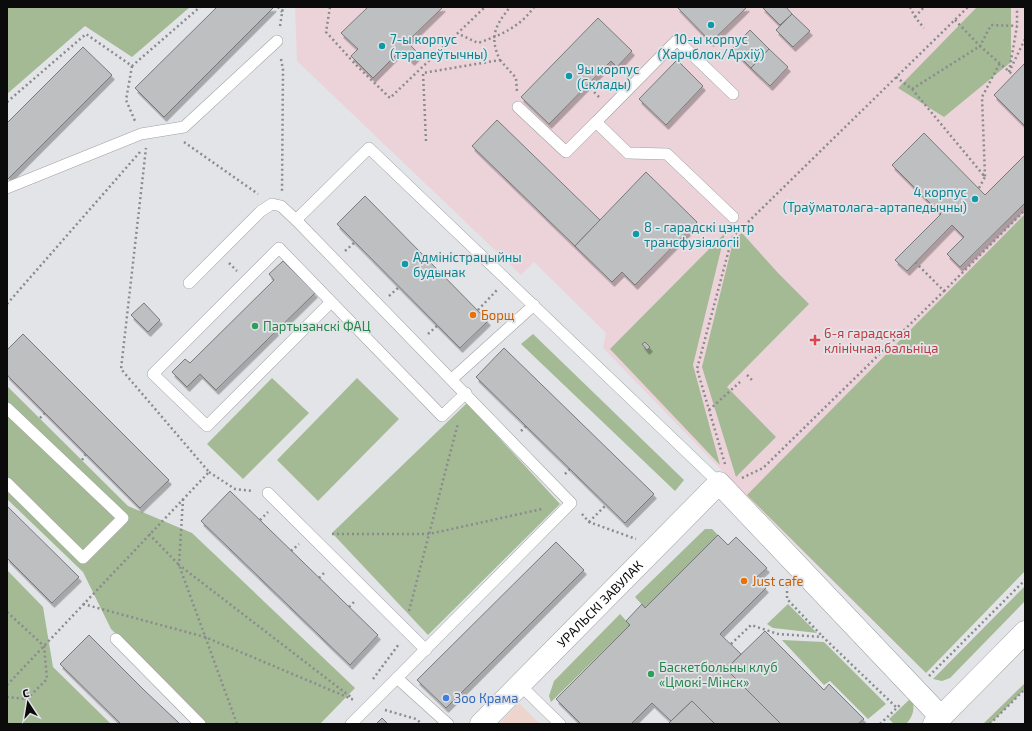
<svg xmlns="http://www.w3.org/2000/svg" width="1032" height="731" viewBox="0 0 1032 731" font-family="'Exo 2',sans-serif">
<defs>
<filter id="shadow"><feDropShadow dx="2.5" dy="4.5" stdDeviation="0" flood-color="#0004"/></filter>
</defs>
<rect width="100%" height="100%" fill="#e3e4e7"/>
<polygon fill="#edd4cd" points="519,703 540,724 499,724"/>
<polygon fill="#ecd3da" points="295,7 1025,7 1025,571 926,673 728,477 603,348 606,333 534,262 521,275 297,61"/>
<g fill="#a3ba95">
<polygon points="7,7 190,7 132,57 85,26 7,94"/>
<polygon points="977,7 1011,7 1011,62 944,117 898,88"/>
<polygon points="1025,214 1025,571 926,673 747,495"/>
<polygon points="725,233 693,365 720,465 610,349"/>
<polygon points="742,233 779,274 809,304 727,387 776,437 736,477 702,367 734,238"/>
<polygon points="533,334 684,480 675,491 521,344"/>
<polygon points="272,378 309,413 243,479 207,444"/>
<polygon points="357,378 399,419 318,501 277,460"/>
<polygon points="7,386 128,506 192,533 355,688 320,724 207,724 111,629 83,572 7,499"/>
<polygon points="467,403 560,504 428,635 332,533"/>
<polygon points="705,529 712,529 718,535 645,608 635,597"/>
<polygon points="7,570 43,607 53,667 111,724 9,724 7,722"/>
<polygon points="1025,586 1025,601 950,678 942,681 933,679"/>
<polygon points="788,604 817,633 773,628 767,624"/>
<polygon points="620,614 630,625 551,702 549,696 554,681"/>
<polygon points="782,640 824,642 886,704 868,719 830,681 824,685"/>
<polygon points="1025,683 1025,689 990,724 983,724"/>
<path d="M911 698C916 707 913 717 906 724H894L889 719Z"/>
</g>
<g fill="#bebfc1" stroke="#79797b" filter="url(#shadow)">
<polygon points="217,7 274,7 164,117 135,88"/>
<polygon points="368,7 443,7 407,42 419,54 412,61 401,50 373,78 351,56 358,49 341,33"/>
<polygon points="677,7 747,7 711,42"/>
<polygon points="762,7 786,7 792,14 780,25"/>
<polygon points="792,14 810,31 793,47 776,30"/>
<polygon points="598,18 632,51 617,67 611,61 549,124 521,97"/>
<polygon points="750,30 769,49 751,68 732,49"/>
<polygon points="83,47 112,75 7,180 7,123"/>
<polygon points="769,49 788,67 770,86 751,68"/>
<polygon points="677,60 703,86 666,125 639,99"/>
<polygon points="1025,63 1025,126 994,95"/>
<polygon points="497,120 600,220 575,246 472,146"/>
<polygon points="924,133 985,195 1025,155 1025,203 960,267 947,254 964,237 952,225 907,271 895,260 941,214 892,165"/>
<polygon points="646,172 697,222 635,285 622,272 612,282 575,246"/>
<polygon points="365,196 488,321 460,348 337,224"/>
<polygon points="283,261 315,293 216,390 200,374 187,387 172,372 185,359 190,363 274,280 269,274"/>
<polygon points="144,303 160,320 148,332 131,315"/>
<polygon points="23,334 169,480 140,508 7,375 7,350"/>
<polygon points="645,342 650,347 647,350 642,344"/>
<polygon points="504,348 654,494 625,523 476,377"/>
<polygon points="230,491 378,635 350,665 201,521"/>
<polygon points="7,506 79,577 52,603 7,558"/>
<polygon points="718,535 728,545 736,537 767,568 756,578 766,588 720,634 741,654 726,669 781,724 715,724 692,701 671,721 652,703 631,724 581,724 556,699 630,625 626,621 642,604 645,608"/>
<polygon points="556,542 584,570 446,708 417,680"/>
<polygon points="765,631 824,690 829,684 864,719 858,724 781,724 726,669"/>
<polygon points="89,635 145,691 180,724 121,724 60,664"/>
<polygon points="692,701 715,724 668,724 671,721"/>
<polygon points="382,718 388,724 376,724"/>
</g>
<g fill="none" stroke-linecap="round" stroke-linejoin="round">
<defs>
<g id="lane">
<polyline points="518,107 566,152 596,122"/>
<polyline points="7,188 141,134 184,127 277,41"/>
<polyline points="733,217 667,154 628,153 596,122 677,40 733,94"/>
<polyline points="189,283 261,211 272,204 281,206 296,220"/>
<polyline points="331,302 207,426 153,374 279,248 442,416 466,393"/>
<polyline points="452,379 534,305"/>
<polyline points="7,408 123,518 83,558 7,483"/>
<polyline points="268,493 426,650"/>
<polyline points="116,639 200,724"/>
<polyline points="520,685 560,724"/>
<polyline points="351,724 397,678"/>
<polyline points="448,724 397,678 571,503 296,220 369,148 719,483"/>
</g>
<g id="street">
<path id="s1" d="M481 724 719 483 941 717"/>
</g>
<polyline id="secondary" points="934,724 1025,632"/>
</defs>
<use href="#lane" stroke="#9fa0a2" stroke-width="12"/>
<use href="#street" stroke="#9fa0a2" stroke-width="23"/>
<use href="#secondary" stroke="#9fa0a2" stroke-width="23"/>
<g stroke="#8a8b8d" stroke-width="2.5" stroke-dasharray="2 3" stroke-linecap="butt">
<polyline points="278,7 282,12"/>
<polyline points="330,7 326,32 357,66 390,98 485,7"/>
<polyline points="910,7 915,17 924,28"/>
<polyline points="915,17 924,7"/>
<polyline points="955,20 980,46 991,25 1017,26"/>
<polyline points="280,26 283,7"/>
<path d="M461 35 478 43C501 35 520 27 534 7"/>
<polyline points="281,59 283,70 282,191"/>
<polyline points="500,60 516,78 517,92"/>
<polyline points="132,66 126,100 135,121"/>
<polyline points="1011,68 1025,39"/>
<polyline points="1009,72 1017,26 1017,7"/>
<polyline points="896,77 912,89 980,46 1013,75"/>
<polyline points="587,85 599,97"/>
<polyline points="912,89 985,177 982,97 1000,63"/>
<polyline points="7,102 86,34 132,66 200,7"/>
<path d="M426 141 423 73 500 60C489 37 495 26 510 7"/>
<polyline points="184,142 258,194"/>
<polyline points="979,188 985,177"/>
<polyline points="748,222 968,7"/>
<polyline points="345,251 355,242"/>
<polyline points="229,263 237,271"/>
<polyline points="944,291 1025,210"/>
<polyline points="389,296 399,287"/>
<polyline points="7,304 140,152"/>
<polyline points="478,310 497,290"/>
<polyline points="428,334 438,325"/>
<polyline points="747,375 754,382"/>
<polyline points="7,376 8,375"/>
<polyline points="709,410 740,382"/>
<polyline points="40,418 45,413"/>
<polyline points="521,431 526,426"/>
<polyline points="82,460 86,454"/>
<polyline points="725,464 697,369 732,238 737,232"/>
<polyline points="209,472 235,489 253,491"/>
<polyline points="565,474 570,469"/>
<polyline points="742,478 763,468 944,291 915,262"/>
<polyline points="183,499 179,565 352,698"/>
<polyline points="582,514 589,522 636,539"/>
<polyline points="260,520 268,512"/>
<polyline points="589,522 606,505"/>
<polyline points="149,534 179,565 237,724"/>
<polyline points="332,534 429,534 542,509"/>
<polyline points="291,551 299,544"/>
<polyline points="319,578 326,571"/>
<polyline points="787,586 787,599 823,637"/>
<polyline points="83,604 205,637 354,700"/>
<polyline points="349,607 356,600"/>
<polyline points="409,611 458,423"/>
<polyline points="7,612 44,646 47,679 27,699 7,697"/>
<polyline points="731,644 751,625 778,634 823,637 897,708"/>
<polyline points="929,676 1025,580"/>
<polyline points="373,679 399,644"/>
<polyline points="7,685 209,472 121,369 146,148"/>
<polyline points="385,710 416,719 422,724"/>
<polyline points="880,724 901,704"/>
<polyline points="990,724 1025,689"/>
</g>
<use href="#lane" stroke="#fff" stroke-width="11"/>
<use href="#street" stroke="#fff" stroke-width="22"/>
<use href="#secondary" stroke="#fff" stroke-width="22"/>
</g>
<g fill="#0f9aa8" stroke="#e3e4e7" stroke-width="1.5">
<circle cx="711" cy="25" r="4"/>
<circle cx="382" cy="46" r="4"/>
<circle cx="569" cy="76" r="4"/>
<circle cx="975" cy="199" r="4"/>
<circle cx="636" cy="234" r="4"/>
<circle cx="405" cy="264" r="4"/>
</g>
<g fill="#e8710a" stroke="#e3e4e7" stroke-width="1.5">
<circle cx="473" cy="315" r="4"/>
<circle cx="744" cy="581" r="4"/>
</g>
<g fill="#2e9e5b" stroke="#e3e4e7" stroke-width="1.5">
<circle cx="255" cy="326" r="4"/>
<circle cx="651" cy="674" r="4"/>
</g>
<path fill="#e0444e" stroke="#e3e4e7" stroke-width="1.5" d="M813 334h4v4h4v4h-4v4h-4v-4h-4v-4h4z"/>
<circle fill="#3f7fe0" stroke="#e3e4e7" stroke-width="1.5" cx="446" cy="698" r="4"/>
<g text-anchor="middle" stroke-width="3.5" stroke-linejoin="round" paint-order="stroke">
<g font-size="13" fill="#0d838f" stroke="#e3e4e7" text-anchor="start">
<text x="390" y="44">7-ы корпус<tspan x="390" dy="15">(тэрапеўтычны)</tspan></text>
<text x="711" y="44" text-anchor="middle">10-ы корпус<tspan x="711" dy="15">(Харчблок/Архіў)</tspan></text>
<text x="577" y="74">9ы корпус<tspan x="577" dy="15">(Склады)</tspan></text>
<text x="967" y="197" text-anchor="end">4 корпус<tspan x="967" dy="15">(Траўматолага-артапедычны)</tspan></text>
<text x="644" y="232">8 - гарадскі цэнтр<tspan x="644" dy="15">трансфузіялогіі</tspan></text>
<text x="413" y="262">Адміністрацыйны<tspan x="413" dy="15">будынак</tspan></text>
</g>
<g font-size="13" fill="#c56008" stroke="#e3e4e7" text-anchor="start">
<text x="481" y="320">Борщ</text>
<text x="752" y="586">Just cafe</text>
</g>
<g font-size="13" fill="#27864d" stroke="#e3e4e7" text-anchor="start">
<text x="263" y="331">Партызанскі ФАЦ</text>
<text x="659" y="672">Баскетбольны клуб<tspan x="659" dy="15">«Цмокі-Мінск»</tspan></text>
</g>
<g font-size="13" fill="#be3a42" stroke="#e3e4e7" text-anchor="start">
<text x="824" y="338">6-я гарадская<tspan x="824" dy="15">клінічная бальніца</tspan></text>
</g>
<g font-size="13" fill="#0b0b0c" stroke="#e3e4e7">
<text dy="5" stroke="none"><textPath href="#s1" startOffset="169">УРАЛЬСКІ ЗАВУЛАК</textPath></text>
</g>
<g font-size="13" fill="#366cbe" stroke="#e3e4e7" text-anchor="start">
<text x="454" y="703">Зоо Крама</text>
</g>
</g>
<rect width="1032" height="731" fill="none" stroke="#0b0b0c" stroke-width="16"/>
<g transform="translate(28 703) rotate(348)" stroke="#e3e4e7" stroke-width="3" paint-order="stroke">
<path d="M0-3L7 15L0 10L-7 15Z" fill="#0b0b0c"/>
<text y="-6" font-size="11" font-weight="bold" text-anchor="middle" fill="#0b0b0c">С</text>
</g>
</svg>
